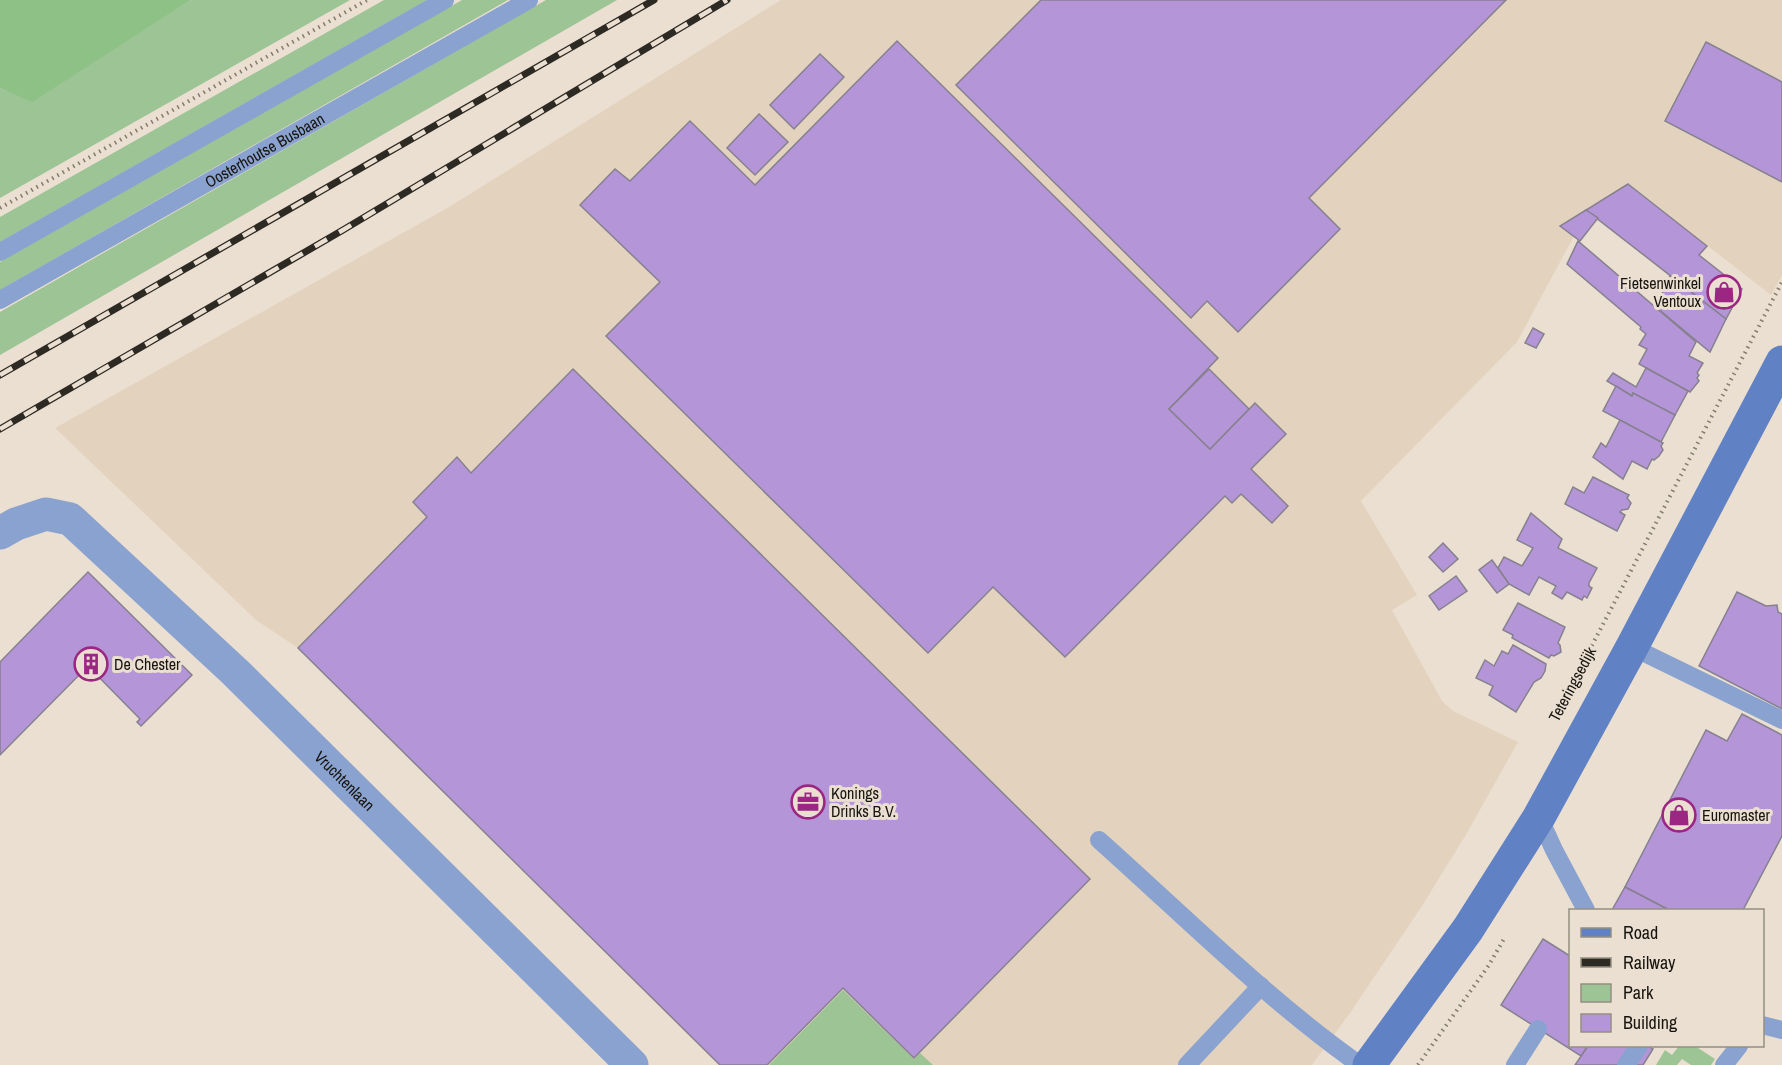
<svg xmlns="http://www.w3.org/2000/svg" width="1782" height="1065" viewBox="0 0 1782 1065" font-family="'Archivo Narrow',sans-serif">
<rect width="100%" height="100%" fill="#eadfd1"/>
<polygon fill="#e3d3be" points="781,0 1782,0 1782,275 1771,295 1628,184 1560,225 1574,236 1517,342 1361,501 1417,595 1392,610 1442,701 1453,711 1518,742 1467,833 1422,906 1350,1013 1312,1065 719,1065 298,648 256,620 55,428 449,207"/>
<g fill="#9cc495">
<polygon points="191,0 350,0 0,198 0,88 32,101"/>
<polygon points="384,0 427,0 0,242 0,217"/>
<polygon points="462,0 508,0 0,290 0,262"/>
<polygon points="546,0 617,0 0,355 0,312"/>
<polygon points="843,990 914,1059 920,1053 933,1065 769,1065"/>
<polygon points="1679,1046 1695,1046 1715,1059 1711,1065 1691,1065 1682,1059 1677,1065 1656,1065 1665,1050 1672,1055"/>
</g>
<polygon fill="#8ec185" points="0,0 191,0 32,102 0,88"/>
<g fill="#b496d8" stroke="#86808f" stroke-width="1.5">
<polygon points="1041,0 1506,0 1309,198 1340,229 1238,332 1207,301 1191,318 956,85"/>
<polygon points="897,41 1218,358 1169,409 1210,449 1255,403 1286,434 1251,469 1288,506 1272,523 1241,494 1232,503 1225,496 1065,657 993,587 928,653 606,336 660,282 580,205 615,169 630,181 690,121 755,185"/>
<polygon points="1706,42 1782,82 1782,182 1665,121"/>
<polygon points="820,54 844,77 794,129 770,105"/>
<polygon points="759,114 788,142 755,175 727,148"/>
<polygon points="1628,184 1707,246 1699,255 1742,289 1726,319 1586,210"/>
<polygon points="1586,210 1598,218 1580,241 1560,226"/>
<polygon points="1578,241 1696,342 1689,356 1703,363 1697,373 1699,375 1697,378 1699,381 1690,392 1639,364 1647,349 1639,345 1646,334 1640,329 1641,327 1567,264"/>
<polygon points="1670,276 1726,319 1710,352 1656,307"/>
<polygon points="1533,328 1544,334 1536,348 1525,343"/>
<polygon points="1646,368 1688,391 1675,415 1633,393 1632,396 1607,381 1613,373 1636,387"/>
<polygon points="573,369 1090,879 914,1058 843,988 767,1065 720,1065 298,648 427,517 413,502 457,457 471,473"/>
<polygon points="1209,369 1249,409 1210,449 1169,409"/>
<polygon points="1616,386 1632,396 1633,393 1675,415 1661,442 1603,411"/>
<polygon points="1620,420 1663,443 1661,446 1663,450 1659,456 1654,460 1652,459 1647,469 1632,461 1623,479 1593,457 1601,443 1606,447"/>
<polygon points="1593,477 1629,495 1627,498 1631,503 1628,509 1622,510 1620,512 1625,515 1617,531 1565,504 1573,487 1584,493"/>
<polygon points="1531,513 1562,539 1558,548 1597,568 1589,583 1589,586 1592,588 1587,598 1584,596 1582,600 1567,592 1562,599 1552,593 1556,586 1539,577 1529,595 1509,584 1498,568 1504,557 1522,566 1533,548 1517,540"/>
<polygon points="1443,543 1458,559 1443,572 1429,557"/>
<polygon points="1492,560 1509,584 1497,593 1479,570"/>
<polygon points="88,572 192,675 141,726 137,722 140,719 88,666 0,755 0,662"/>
<polygon points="1456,576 1467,591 1439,610 1429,596"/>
<polygon points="1737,592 1766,606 1777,605 1778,612 1782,614 1782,709 1699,666"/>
<polygon points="1518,603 1565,627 1558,643 1560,645 1561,652 1554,656 1551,655 1549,658 1512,638 1513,635 1503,630"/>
<polygon points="1513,645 1546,664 1545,671 1541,678 1534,682 1516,712 1489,695 1493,686 1476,678 1485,660 1494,666 1502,651 1508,654"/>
<polygon points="1742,714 1782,735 1782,836 1743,910 1669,910 1625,887 1706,730 1727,741"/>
<polygon points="1625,887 1669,910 1612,910"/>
<polygon points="1543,939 1570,956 1570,1046 1588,1046 1581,1056 1501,1005"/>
<polygon points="1588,1046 1648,1046 1653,1049 1643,1065 1575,1065"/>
</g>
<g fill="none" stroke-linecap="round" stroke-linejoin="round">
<g stroke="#827b72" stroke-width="4" stroke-dasharray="1.5 4.5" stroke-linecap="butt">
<polyline points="0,208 367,0"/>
<polyline points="1589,651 1782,282"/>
<polyline points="1418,1065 1489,965 1505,937"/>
</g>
<g stroke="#8aa2cf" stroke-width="18">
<polyline points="0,252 445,0"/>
<path id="s1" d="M0 300 529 0"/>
<polyline points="1632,647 1782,720"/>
<polyline points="1539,817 1554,850 1586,910"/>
<path d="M1099 840C1183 915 1269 1001 1360 1065"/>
<polyline points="1762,1025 1782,1030"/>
<polyline points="1187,1065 1261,986"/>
<polyline points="1515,1065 1538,1029"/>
<polyline points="1626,1065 1639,1046"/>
<polyline points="1724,1065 1739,1046"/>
</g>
<path stroke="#8aa2cf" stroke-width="33" id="s2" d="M0 533 16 524 46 514 70 519 235 672 632 1065"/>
<polyline stroke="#6081c4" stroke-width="33" points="1369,1065 1468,929 1539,817 1632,647 1782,362"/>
<defs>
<g id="rail">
<polyline points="0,375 654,0"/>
<polyline points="0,429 343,230 727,0"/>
</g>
</defs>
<use href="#rail" stroke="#2d2923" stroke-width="7"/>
<use href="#rail" stroke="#eadfd1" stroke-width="4.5" stroke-dasharray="14" stroke-linecap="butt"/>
</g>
<defs>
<symbol id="shop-ring" viewBox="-11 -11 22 22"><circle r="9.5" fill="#eadfd1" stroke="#9b2783" stroke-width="1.5"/><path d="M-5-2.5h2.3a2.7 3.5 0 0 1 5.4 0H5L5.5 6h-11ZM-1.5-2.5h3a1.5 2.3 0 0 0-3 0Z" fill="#9b2783"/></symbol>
<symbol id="building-ring" viewBox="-11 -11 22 22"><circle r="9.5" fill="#eadfd1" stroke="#9b2783" stroke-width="1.5"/><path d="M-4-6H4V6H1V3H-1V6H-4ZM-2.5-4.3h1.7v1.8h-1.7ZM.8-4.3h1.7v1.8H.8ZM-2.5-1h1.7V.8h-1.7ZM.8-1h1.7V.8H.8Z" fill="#9b2783"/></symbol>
<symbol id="office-ring" viewBox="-11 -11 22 22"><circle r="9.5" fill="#eadfd1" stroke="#9b2783" stroke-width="1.5"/><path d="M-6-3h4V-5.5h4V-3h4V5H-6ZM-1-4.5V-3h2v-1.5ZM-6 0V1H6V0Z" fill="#9b2783"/></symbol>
</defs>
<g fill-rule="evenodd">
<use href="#shop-ring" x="1705" y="273" width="38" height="38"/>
<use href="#building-ring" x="72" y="645" width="38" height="38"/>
<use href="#office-ring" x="789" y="783" width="38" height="38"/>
<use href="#shop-ring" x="1660" y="796" width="38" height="38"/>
</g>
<g text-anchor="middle" stroke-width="6" stroke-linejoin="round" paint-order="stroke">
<g font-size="16" fill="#17140f" stroke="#eadfd1">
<text dy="6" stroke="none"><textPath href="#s1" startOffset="304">Oosterhoutse Busbaan</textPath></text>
<text transform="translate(1572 684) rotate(-62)" y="6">Teteringsedijk</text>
<text dy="6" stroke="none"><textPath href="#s2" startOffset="454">Vruchtenlaan</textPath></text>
</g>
<g font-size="16" fill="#17140f" stroke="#eadfd1" text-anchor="start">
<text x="1701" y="289" text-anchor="end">Fietsenwinkel<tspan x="1701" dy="18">Ventoux</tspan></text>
<text x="114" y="670">De Chester</text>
<text x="831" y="799">Konings<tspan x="831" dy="18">Drinks B.V.</tspan></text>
<text x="1702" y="821">Euromaster</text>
</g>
</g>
<rect x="1569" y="909" width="195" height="138" fill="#eadfd1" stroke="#968e83" stroke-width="1.5"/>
<rect x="1581" y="928" width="30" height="9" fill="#6081c4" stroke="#968e83" stroke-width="1.5"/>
<text x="1623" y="939" font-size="18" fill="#17140f">Road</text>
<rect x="1581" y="958" width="30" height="9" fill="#2d2923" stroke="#968e83" stroke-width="1.5"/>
<text x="1623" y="969" font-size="18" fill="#17140f">Railway</text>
<rect x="1581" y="984" width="30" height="18" fill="#9cc495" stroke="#968e83" stroke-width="1.5"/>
<text x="1623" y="999" font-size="18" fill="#17140f">Park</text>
<rect x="1581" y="1014" width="30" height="18" fill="#b496d8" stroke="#968e83" stroke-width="1.5"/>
<text x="1623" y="1029" font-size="18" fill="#17140f">Building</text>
</svg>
